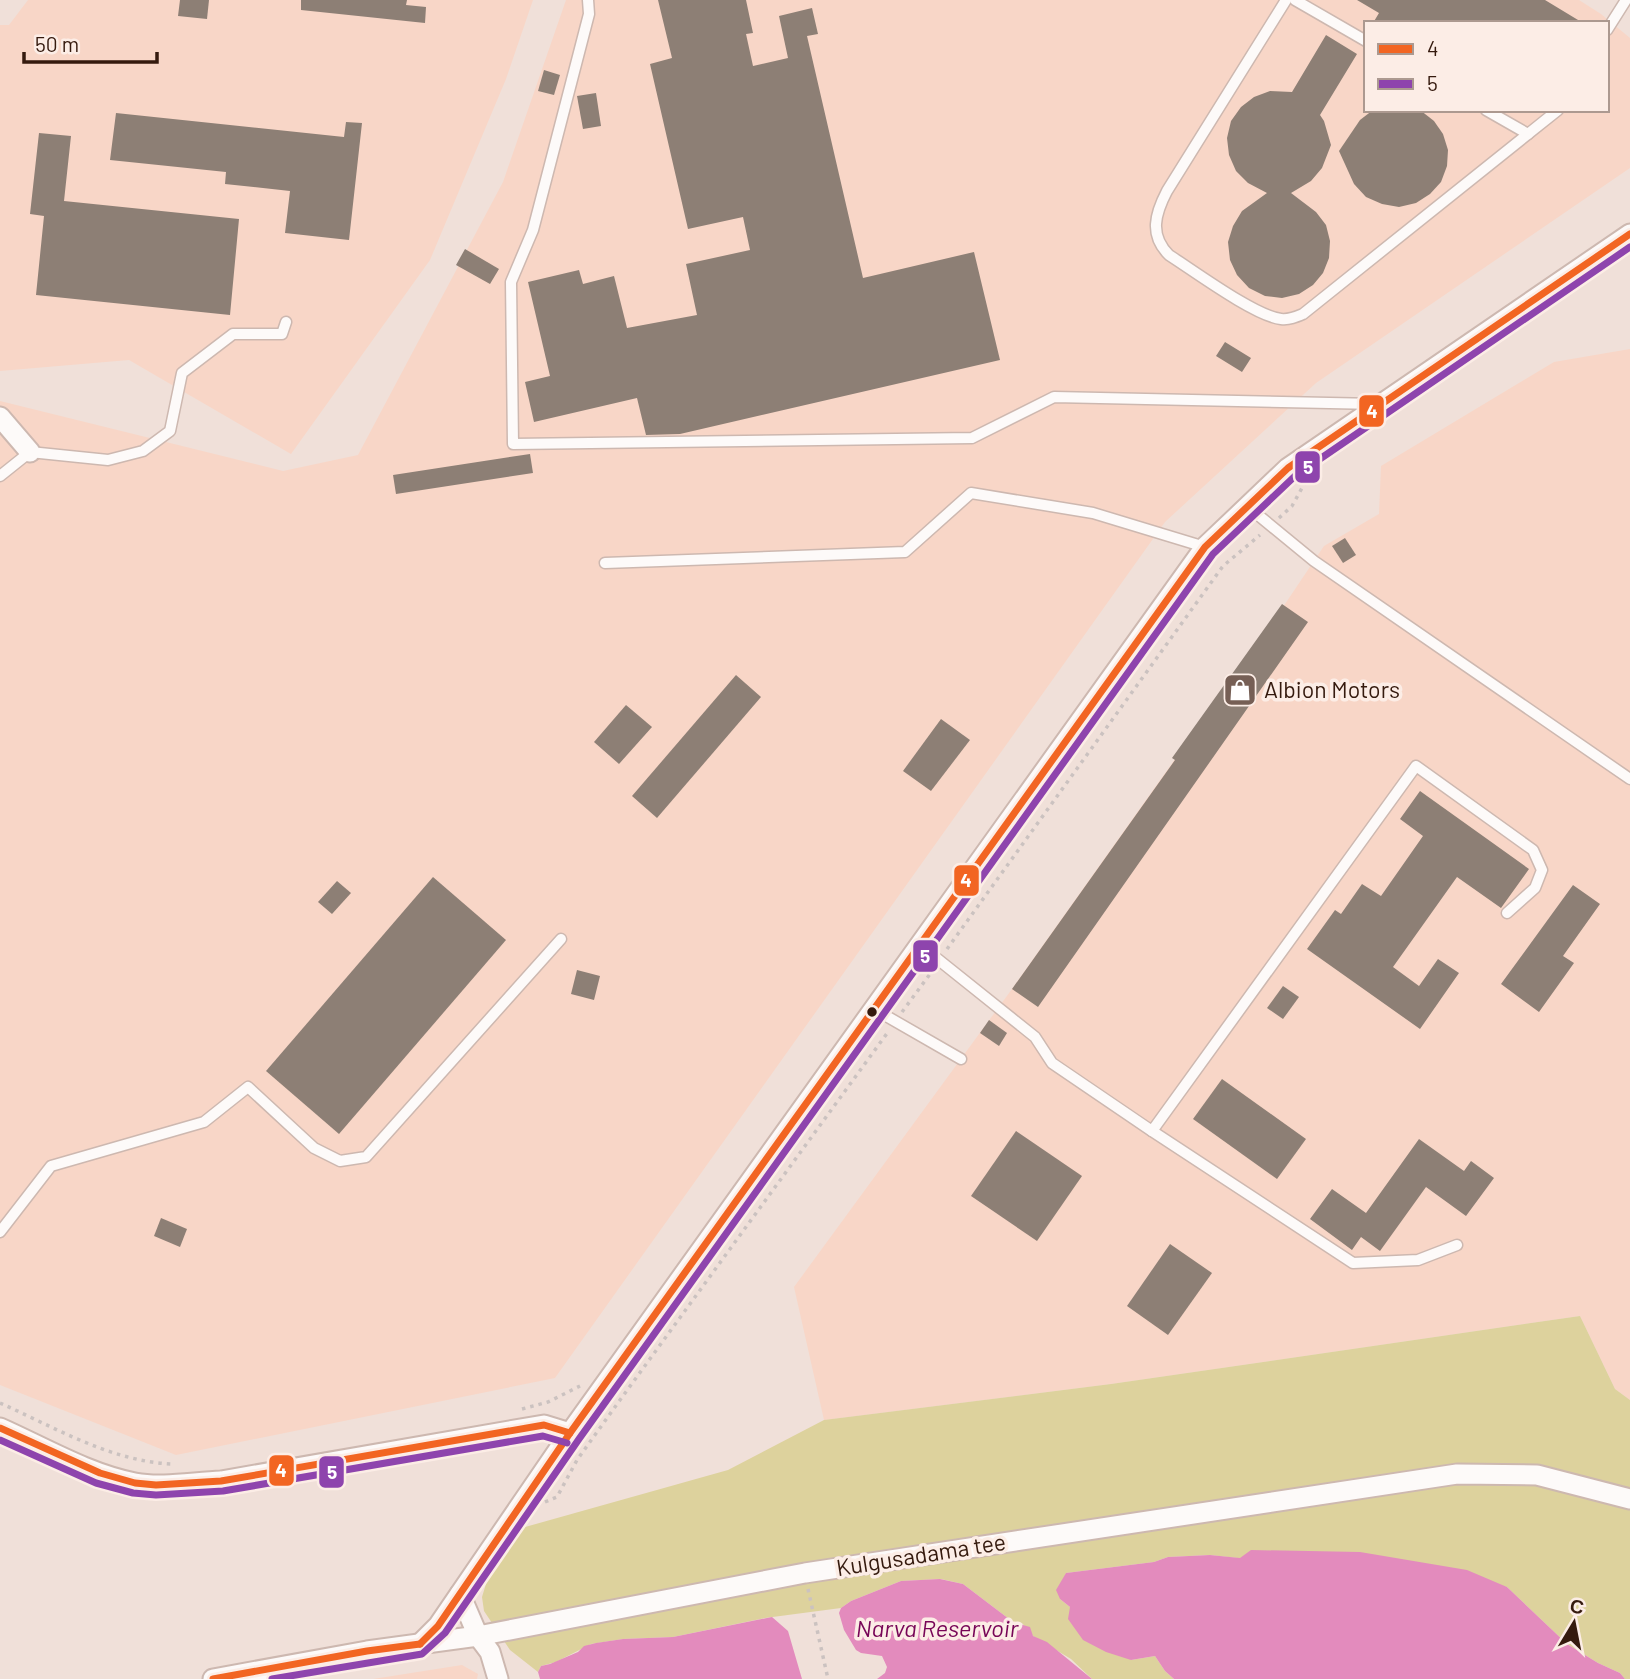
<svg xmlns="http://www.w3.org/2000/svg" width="1630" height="1679" viewBox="0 0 1630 1679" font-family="Barlow,sans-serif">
<rect width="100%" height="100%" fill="#f0e0d9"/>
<g fill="#f8d6c7" fill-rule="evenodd">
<polygon points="28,0 533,0 506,79 430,260 291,454 129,360 0,371 0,25 9,25"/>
<path d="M566 0H1579L1601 14 1630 38V168L1316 383 1165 522 555 1378 176 1455 0 1385V401L283 471 358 455 503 182ZM1366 23H1607V110H1366Z"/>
<polygon points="1630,349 1630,1400 1615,1389 1580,1316 1111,1384 824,1420 794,1287 1012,989 1285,604 1324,546 1379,514 1381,466 1554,362"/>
<polygon points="462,1665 478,1674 477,1679 373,1679"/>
</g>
<polygon fill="#ddd29d" points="1580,1316 1615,1389 1630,1400 1630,1679 1625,1679 1620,1673 1598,1663 1567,1644 1507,1587 1210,1555 1168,1557 1154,1562 1066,1573 1060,1599 1070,1607 1131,1660 1155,1656 1165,1671 1174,1679 1092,1679 1071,1659 1033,1636 1022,1623 1013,1622 963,1584 941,1579 901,1581 851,1601 841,1608 765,1618 673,1637 623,1639 591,1644 556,1662 541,1666 538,1672 510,1650 484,1611 482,1597 492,1564 518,1529 728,1470 824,1420 1111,1384"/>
<g fill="#e38bbd">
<polygon points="1251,1550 1360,1552 1467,1570 1507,1587 1567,1644 1598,1663 1620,1673 1625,1679 1174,1679 1165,1671 1155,1656 1131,1660 1106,1652 1083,1640 1068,1619 1070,1607 1060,1599 1056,1590 1066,1573 1154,1562 1168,1557 1210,1555 1240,1558"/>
<polygon points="940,1579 963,1584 1013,1622 1030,1627 1033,1636 1047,1642 1092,1679 877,1679 885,1673 887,1667 882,1656 861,1653 856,1650 844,1630 839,1613 841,1608 851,1601 901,1581"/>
<polygon points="772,1617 788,1631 802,1679 540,1679 538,1672 541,1666 550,1664 578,1652 584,1646 596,1643 623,1639 673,1637"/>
</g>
<g fill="#8d7f75">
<polygon points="180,0 209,0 207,19 178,16"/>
<polygon points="301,0 407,0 406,5 426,7 425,23 301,10"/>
<polygon points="658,0 746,0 753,33 746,34 753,66 788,58 779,16 812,8 818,34 807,36 863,278 974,252 1000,360 680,434 646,435 637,398 534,422 525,382 550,376 528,282 579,270 583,284 614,276 627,328 697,315 686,264 750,250 743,217 688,229 650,64 672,58"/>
<polygon points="1357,0 1545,0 1583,23 1373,23 1379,13"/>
<polygon points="1326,35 1357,54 1320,115 1324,121 1331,145 1322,168 1311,181 1291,193 1316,212 1326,225 1330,241 1329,258 1323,273 1313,285 1299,294 1282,298 1265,296 1249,288 1237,275 1230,260 1228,242 1233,226 1242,211 1267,193 1248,183 1236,171 1229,155 1227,138 1231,121 1241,107 1254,97 1270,91 1292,92"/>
<polygon points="544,70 560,75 554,95 538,91"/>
<polygon points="596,93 601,126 583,129 577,96"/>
<polygon points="1373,110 1420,110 1434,121 1443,134 1448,150 1447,166 1441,182 1430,194 1416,203 1399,207 1382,204 1366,197 1354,184 1339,151 1360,120"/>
<polygon points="116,113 344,137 346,122 362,123 349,240 285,233 290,191 225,184 226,172 110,160"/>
<polygon points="39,133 71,136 64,201 239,219 230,315 36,295 44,216 30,214"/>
<polygon points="465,249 499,269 490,284 456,265"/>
<polygon points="1225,342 1251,358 1242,372 1216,356"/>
<polygon points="530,454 533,473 396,494 393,475"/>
<polygon points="1345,538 1356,555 1343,563 1332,546"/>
<polygon points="1282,604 1308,622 1038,1007 1012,989 1175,760 1172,758"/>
<polygon points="736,675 761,697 657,818 632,796"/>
<polygon points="626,705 652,727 619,764 594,742"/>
<polygon points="941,719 970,740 931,791 903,771"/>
<polygon points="1420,791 1529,869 1501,908 1457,877 1393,967 1419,986 1438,959 1459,973 1420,1029 1307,949 1335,910 1341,914 1362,884 1381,896 1423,836 1400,819"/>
<polygon points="433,877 506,940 339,1134 266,1071"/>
<polygon points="337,881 351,893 332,914 318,902"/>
<polygon points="1573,885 1600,904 1563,956 1574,963 1539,1012 1501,984"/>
<polygon points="577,970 600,976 594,1000 571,994"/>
<polygon points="1283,986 1299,997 1283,1019 1267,1008"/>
<polygon points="989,1020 1007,1033 999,1046 980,1033"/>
<polygon points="1222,1079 1306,1139 1277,1179 1193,1119"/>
<polygon points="1016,1131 1082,1176 1037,1241 971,1196"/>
<polygon points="1419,1139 1464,1171 1471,1161 1494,1178 1466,1216 1426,1187 1380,1251 1361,1237 1352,1250 1310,1219 1332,1189 1366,1213"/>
<polygon points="161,1218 187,1229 180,1247 154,1236"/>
<polygon points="1170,1244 1212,1273 1168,1335 1127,1306"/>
</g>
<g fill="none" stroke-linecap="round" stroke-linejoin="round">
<defs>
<g id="service">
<polyline points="588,0 589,14 533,230 511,282 513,444 972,438 1054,397 1377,404"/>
<path d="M1286 0 1167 191C1155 214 1149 235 1169 255 1194 271 1255 316 1281 319 1289 320 1296 317 1303 314L1558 110"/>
<polyline points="1295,0 1366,41"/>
<polyline points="1607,30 1626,0"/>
<polyline points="1486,110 1528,134"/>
<polyline points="0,476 30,452 108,460 143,451 170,431 182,373 233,334 282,334 286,322"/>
<polyline points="1247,506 1314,561 1630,779"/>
<polyline points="605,563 905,552 971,493 1093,513 1205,547"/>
<polyline points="920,945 1035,1037 1052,1063 1152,1131 1416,766 1533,850 1542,870 1535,888 1507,913"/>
<polyline points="874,1009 961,1059"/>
<polyline points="1152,1131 1353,1263 1418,1260 1457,1245"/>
<polyline points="0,1232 51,1166 204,1122 248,1087 314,1148 340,1161 366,1157 561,939"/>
</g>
<g id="minor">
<polyline points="0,417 30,452"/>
<path d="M0 1428C43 1447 88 1474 135 1483 162 1488 193 1482 221 1481L544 1425 570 1433"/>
<polyline points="460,1594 478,1636 490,1652 498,1679"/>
<polyline points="420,1644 438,1626 570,1433 1205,547 1288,468 1630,234"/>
<polyline points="213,1679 367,1651 478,1636 805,1573 1457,1474 1537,1475 1630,1499"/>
</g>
</defs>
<use href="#service" stroke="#cdb8b0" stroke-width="13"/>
<use href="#minor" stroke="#cdb8b0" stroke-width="23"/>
<g stroke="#cbc2c0" stroke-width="3.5" stroke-dasharray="3.5 5" stroke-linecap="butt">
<polyline points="1279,518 1292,506 1307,479"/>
<polyline points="947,949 1223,566 1260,535"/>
<polyline points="902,1012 933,970"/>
<path d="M0 1403C54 1427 112 1462 173 1464"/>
<polyline points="522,1409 548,1402 580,1386"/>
<polyline points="545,1502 557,1497 577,1460 620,1400 888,1032"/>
<polyline points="808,1589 828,1679"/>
</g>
<use href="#service" stroke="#fdfaf9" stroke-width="10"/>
<use href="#minor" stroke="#fdfaf9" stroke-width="19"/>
<defs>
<g id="bus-1">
<polyline points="0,1428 100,1473 135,1483 156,1485 221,1481 544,1425 570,1433"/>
<polyline points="420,1644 438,1626 570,1433 1205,547 1288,468 1630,234"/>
<polyline points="213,1679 367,1651 420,1644"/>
</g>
<g id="bus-2">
<polyline points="0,1440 96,1483 133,1493 156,1495 223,1491 543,1436 567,1443"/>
<polyline points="272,1679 422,1654 445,1633 579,1439 1213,554 1295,476 1630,247"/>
</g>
</defs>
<use href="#bus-1" stroke="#fcede6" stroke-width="12"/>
<use href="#bus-2" stroke="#fcede6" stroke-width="12"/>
<use href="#bus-1" stroke="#f26522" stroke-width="7"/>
<use href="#bus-2" stroke="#8e44ad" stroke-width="7"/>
</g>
<defs>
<symbol id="shop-square" viewBox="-11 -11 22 22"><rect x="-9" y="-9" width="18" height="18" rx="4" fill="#765f55" stroke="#fcede6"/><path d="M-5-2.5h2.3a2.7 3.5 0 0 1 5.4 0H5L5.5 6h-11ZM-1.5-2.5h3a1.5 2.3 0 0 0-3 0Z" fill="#fff"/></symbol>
</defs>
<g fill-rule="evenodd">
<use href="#shop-square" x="1221" y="671" width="38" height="38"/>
</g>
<circle fill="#351a0e" stroke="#fcede6" stroke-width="2.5" cx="872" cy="1012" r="6"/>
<g text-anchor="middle" stroke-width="7" stroke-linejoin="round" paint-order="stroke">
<g font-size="23" fill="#351a0e" stroke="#fcede6" text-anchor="start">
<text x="1264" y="698">Albion Motors</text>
</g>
<g font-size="23" fill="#351a0e" stroke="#fcede6">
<text transform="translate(921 1555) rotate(-9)" y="8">Kulgusadama tee</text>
</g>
<g font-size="24" font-style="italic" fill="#770557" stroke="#fcede6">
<text x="937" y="1637">Narva Reservoir</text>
</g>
</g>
<g stroke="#fcede6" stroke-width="2.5">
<rect x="1358" y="394" width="27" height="34" rx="7" fill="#f26522"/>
<rect x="1294" y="450" width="27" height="34" rx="7" fill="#8e44ad"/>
<rect x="953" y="864" width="27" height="33" rx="7" fill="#f26522"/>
<rect x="912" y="939" width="27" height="34" rx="7" fill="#8e44ad"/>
<rect x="268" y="1454" width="27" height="33" rx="7" fill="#f26522"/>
<rect x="318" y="1455" width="27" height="34" rx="7" fill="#8e44ad"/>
</g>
<g font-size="19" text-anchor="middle" font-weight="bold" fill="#fff">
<text x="1372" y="418">4</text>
<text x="1308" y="474">5</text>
<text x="966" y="887">4</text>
<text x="925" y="963">5</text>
<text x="281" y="1477">4</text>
<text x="332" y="1479">5</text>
</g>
<rect x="1364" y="21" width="245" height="91" fill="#fcede6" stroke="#ac9990" stroke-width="2"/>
<rect x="1378" y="44" width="35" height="10" fill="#f26522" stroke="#ac9990" stroke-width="2"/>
<text x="1427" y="56" font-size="21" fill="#351a0e">4</text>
<rect x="1378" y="79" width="35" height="10" fill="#8e44ad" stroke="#ac9990" stroke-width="2"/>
<text x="1427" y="91" font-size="21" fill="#351a0e">5</text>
<g transform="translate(1574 1623) rotate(10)" stroke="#fcede6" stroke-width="5" paint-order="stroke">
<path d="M0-5L12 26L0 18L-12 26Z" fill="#351a0e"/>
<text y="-10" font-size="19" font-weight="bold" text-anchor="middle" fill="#351a0e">С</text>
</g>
<path d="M24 52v10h133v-10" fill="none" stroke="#351a0e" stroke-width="3.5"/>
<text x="35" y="52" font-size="21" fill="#351a0e" stroke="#fcede6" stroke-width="5" paint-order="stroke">50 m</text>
</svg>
